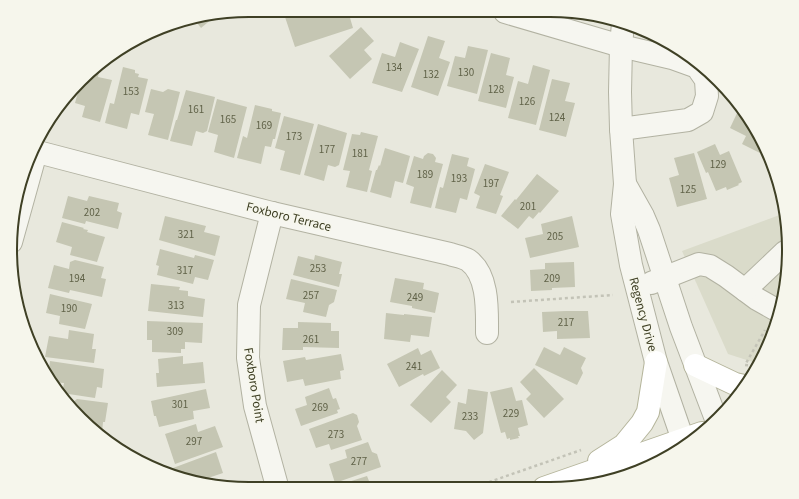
<svg xmlns="http://www.w3.org/2000/svg" width="799" height="499" viewBox="0 0 799 499" font-family="'Source Sans 3',sans-serif">
<rect width="100%" height="100%" fill="#e8e8dd"/>
<polygon fill="#dadbca" points="785,213 787,218 781,312 756,363 728,354 682,251"/>
<g fill="#c5c6b3">
<polygon points="285,10 331,10 331,12 336,11 348,11 353,28 295,47 283,11"/>
<polygon points="212,16 213,18 201,28 194,19"/>
<polygon points="361,27 374,41 364,50 372,59 350,79 329,56"/>
<polygon points="428,36 445,41 439,58 450,62 438,96 411,87"/>
<polygon points="400,42 419,49 402,92 372,83 382,53 395,57"/>
<polygon points="468,46 488,50 477,94 447,86 455,56 465,58"/>
<polygon points="491,53 510,58 506,75 514,77 506,108 478,101"/>
<polygon points="533,65 550,70 536,125 508,118 518,81 528,84"/>
<polygon points="123,67 135,70 135,73 139,74 138,77 148,79 139,115 131,113 127,129 105,123 110,103 114,104"/>
<polygon points="95,71 99,72 98,77 112,80 100,122 82,117 85,106 75,103 80,85"/>
<polygon points="552,79 570,83 565,101 575,103 566,137 539,130"/>
<polygon points="151,89 163,92 168,89 180,92 168,140 148,135 154,114 145,112"/>
<polygon points="186,90 215,97 207,131 203,133 196,131 192,146 170,141 176,120 177,120"/>
<polygon points="217,99 247,107 234,158 214,152 218,135 208,132"/>
<polygon points="255,105 272,109 272,111 281,113 275,139 273,139 271,147 265,146 261,164 237,158 243,136 247,138"/>
<polygon points="739,109 757,130 766,156 742,144 746,136 730,128"/>
<polygon points="284,116 314,124 300,175 280,170 285,151 275,148"/>
<polygon points="318,124 347,133 339,165 335,167 328,165 324,181 304,175"/>
<polygon points="361,132 378,136 369,170 372,171 367,192 346,187 350,171 343,170 352,134 360,135"/>
<polygon points="715,144 720,155 729,151 742,182 738,184 739,185 727,190 726,187 716,191 708,172 706,173 697,152"/>
<polygon points="385,148 410,156 403,183 395,181 391,198 370,192 376,170 377,170 379,165 380,166"/>
<polygon points="428,153 433,154 436,158 435,162 443,164 431,208 410,203 414,187 406,184 414,156 423,159 424,156"/>
<polygon points="694,153 707,199 677,207 669,178 679,175 674,158"/>
<polygon points="452,154 469,158 467,166 475,169 467,200 460,198 456,213 435,208 440,187 443,188"/>
<polygon points="485,164 509,172 500,195 503,196 496,214 476,208 480,196 474,193"/>
<polygon points="537,174 559,191 540,213 539,212 533,219 529,216 518,229 501,216 515,199 516,200"/>
<polygon points="68,196 87,201 89,196 119,203 117,211 122,213 118,229 86,221 85,224 62,218"/>
<polygon points="165,216 206,226 204,232 220,236 215,256 159,240"/>
<polygon points="572,216 579,247 530,258 525,238 543,234 541,224"/>
<polygon points="62,222 84,228 83,229 88,230 87,232 105,237 97,262 70,255 72,247 56,242"/>
<polygon points="160,249 194,258 195,255 214,260 208,280 195,277 193,284 157,275 159,266 156,265"/>
<polygon points="315,255 342,262 339,274 342,274 339,287 293,275 298,256 314,260"/>
<polygon points="75,260 104,267 101,278 106,279 102,297 70,290 69,293 48,288 54,265 69,269 70,262"/>
<polygon points="574,262 575,287 552,288 552,290 531,291 530,270 545,269 545,263"/>
<polygon points="395,278 424,283 423,289 439,293 435,313 412,308 412,306 390,302"/>
<polygon points="291,279 337,290 334,302 329,305 326,317 303,312 305,303 286,299"/>
<polygon points="151,284 180,287 179,290 188,291 188,296 205,299 203,317 148,311"/>
<polygon points="50,294 92,304 85,329 59,324 60,316 46,313"/>
<polygon points="566,311 588,311 590,338 557,339 557,331 543,332 542,312"/>
<polygon points="386,313 404,315 404,314 432,317 429,337 411,335 410,342 384,339"/>
<polygon points="147,321 203,323 202,343 185,342 185,349 181,349 181,353 152,352 152,340 147,340"/>
<polygon points="298,322 331,323 331,331 339,331 339,348 303,347 303,350 282,350 283,328 298,328"/>
<polygon points="69,330 94,334 92,349 96,349 94,363 45,357 49,336 68,339"/>
<polygon points="544,347 560,355 564,347 586,358 581,368 583,373 577,385 535,365"/>
<polygon points="418,348 421,355 431,350 440,368 424,376 423,374 399,387 387,364"/>
<polygon points="341,354 344,370 340,371 341,379 305,386 303,379 287,382 283,361 305,357 306,360"/>
<polygon points="183,356 183,364 203,362 205,383 157,387 156,373 159,373 158,359"/>
<polygon points="50,361 104,369 102,388 97,387 95,398 62,393 64,383 50,382 48,377"/>
<polygon points="534,368 564,399 544,418 526,399 531,394 520,382"/>
<polygon points="442,370 457,385 446,397 451,402 431,423 410,405"/>
<polygon points="512,387 516,401 522,400 528,425 518,428 520,436 518,436 519,438 510,440 510,438 507,439 505,432 501,433 490,392"/>
<polygon points="329,388 333,399 336,398 340,409 337,410 338,413 301,426 295,409 307,405 305,397"/>
<polygon points="206,389 210,408 193,411 194,419 159,427 156,416 154,416 151,401"/>
<polygon points="468,389 488,392 483,433 474,440 466,431 454,429 458,402 466,404"/>
<polygon points="77,399 108,403 105,422 103,422 102,433 97,432 72,406 73,402"/>
<polygon points="353,413 357,415 359,422 357,426 362,440 331,450 329,444 316,448 309,429"/>
<polygon points="196,424 198,432 215,426 223,447 175,464 165,434"/>
<polygon points="103,439 119,441 118,448 104,439"/>
<polygon points="368,442 372,452 377,454 381,467 335,483 329,464 347,458 345,450"/>
<polygon points="216,452 223,473 208,478 210,485 176,476 173,468"/>
<polygon points="367,476 371,486 374,485 375,488 344,488 342,484"/>
</g>
<g fill="none" stroke-linecap="round" stroke-linejoin="round">
<defs>
<g id="minor">
<polyline points="505,12 621,46 672,58 697,67 706,80 707,96 702,112 688,120 621,129"/>
<polyline points="623,23 621,46 620,92 621,129 625,184 622,214 631,265 656,362 683,440"/>
<path d="M34 151 272 213 450 254C456 256 463 257 468 260 489 275 487 311 487 333"/>
<polyline points="625,184 643,216 649,230 681,327 716,419"/>
<polyline points="272,213 249,305 248,358 255,406 277,486"/>
<polyline points="11,242 36,152"/>
<polyline points="651,283 699,264 710,266 726,276 757,299 780,312"/>
<polyline points="745,290 785,252"/>
</g>
<g id="major">
<polyline points="695,365 735,384 744,386"/>
<polyline points="599,461 624,445 642,423 648,412 656,362"/>
<polyline points="544,488 702,433"/>
</g>
</defs>
<use href="#minor" stroke="#b2b2a2" stroke-width="24"/>
<use href="#major" stroke="#b5b59b" stroke-width="24"/>
<g stroke="#c3c3b7" stroke-width="2.5" stroke-dasharray="3 3" stroke-linecap="butt">
<polyline points="511,302 613,295"/>
<polyline points="754,366 745,365 765,330"/>
<polyline points="472,488 581,450"/>
</g>
<use href="#minor" stroke="#f6f6f0" stroke-width="22"/>
<use href="#major" stroke="#fff" stroke-width="22"/>
</g>
<g text-anchor="middle" stroke-width="3" stroke-linejoin="round" paint-order="stroke">
<g font-size="11" fill="#606248">
<text x="394" y="71">134</text>
<text x="466" y="76">130</text>
<text x="431" y="78">132</text>
<text x="496" y="93">128</text>
<text x="131" y="95">153</text>
<text x="527" y="105">126</text>
<text x="196" y="113">161</text>
<text x="557" y="121">124</text>
<text x="228" y="123">165</text>
<text x="264" y="129">169</text>
<text x="294" y="140">173</text>
<text x="327" y="153">177</text>
<text x="360" y="157">181</text>
<text x="718" y="168">129</text>
<text x="425" y="178">189</text>
<text x="459" y="182">193</text>
<text x="491" y="187">197</text>
<text x="688" y="193">125</text>
<text x="528" y="210">201</text>
<text x="92" y="216">202</text>
<text x="186" y="238">321</text>
<text x="555" y="240">205</text>
<text x="318" y="272">253</text>
<text x="185" y="274">317</text>
<text x="77" y="282">194</text>
<text x="552" y="282">209</text>
<text x="311" y="299">257</text>
<text x="415" y="301">249</text>
<text x="176" y="309">313</text>
<text x="69" y="312">190</text>
<text x="566" y="326">217</text>
<text x="175" y="335">309</text>
<text x="311" y="343">261</text>
<text x="414" y="370">241</text>
<text x="180" y="408">301</text>
<text x="320" y="411">269</text>
<text x="511" y="417">229</text>
<text x="470" y="420">233</text>
<text x="336" y="438">273</text>
<text x="194" y="445">297</text>
<text x="359" y="465">277</text>
</g>
<g font-size="13" fill="#3f4025" stroke="#f6f6ec">
<text transform="translate(289 216) rotate(14)" y="5">Foxboro Terrace</text>
<text transform="translate(644 314) rotate(75)" y="5">Regency Drive</text>
<text transform="translate(255 385) rotate(81)" y="5">Foxboro Point</text>
</g>
</g>
<path d="M0 0H799V499H0ZM249 17H550A232 232 0 0 1 782 249V250A232 232 0 0 1 550 482H249A232 232 0 0 1 17 250V249A232 232 0 0 1 249 17Z" fill="#f6f6ec" fill-rule="evenodd"/>
<path fill="none" stroke="#3f4025" stroke-width="2" d="M249 17H550A232 232 0 0 1 782 249V250A232 232 0 0 1 550 482H249A232 232 0 0 1 17 250V249A232 232 0 0 1 249 17Z"/>
</svg>
